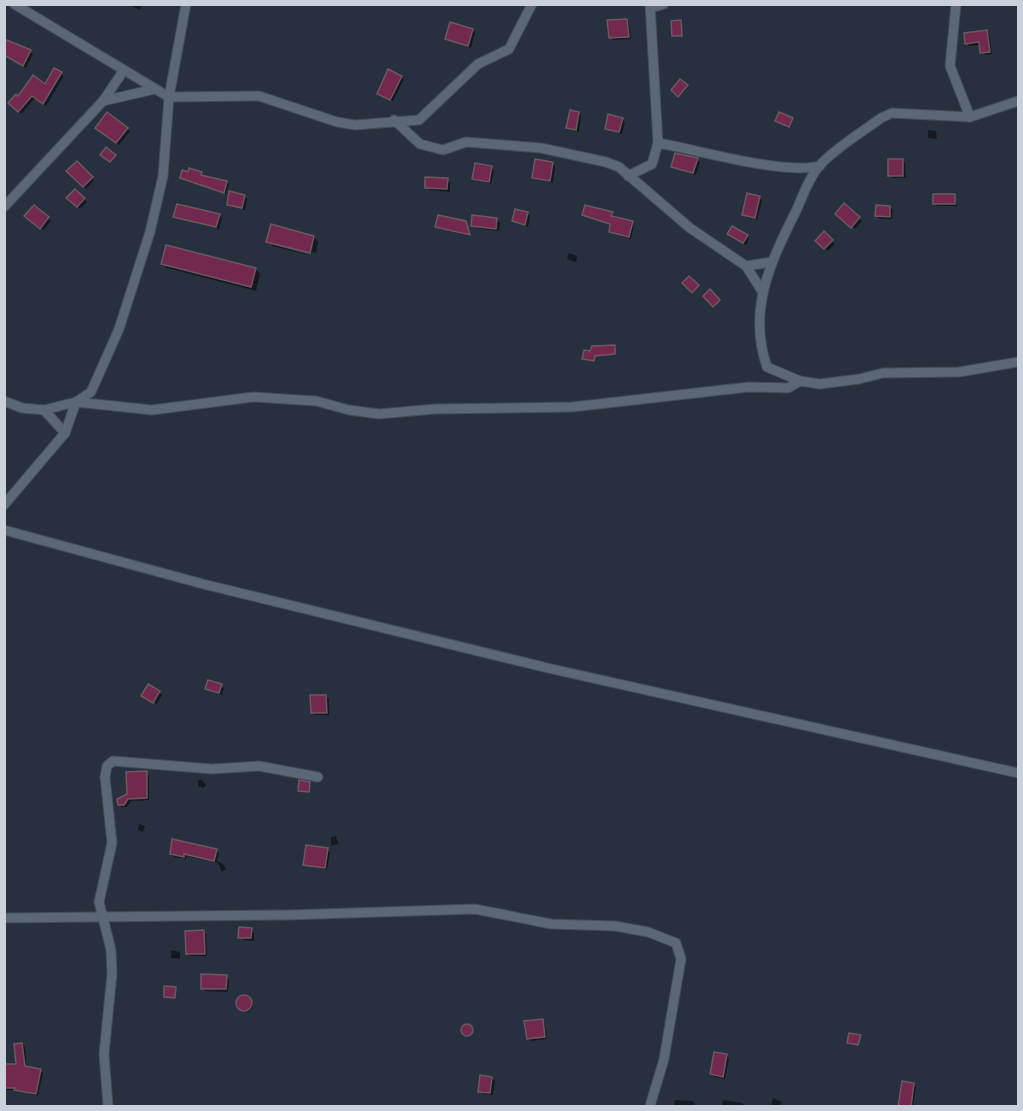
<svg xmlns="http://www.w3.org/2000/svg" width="1023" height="1111" viewBox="0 0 1023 1111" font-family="Commissioner,sans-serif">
<rect width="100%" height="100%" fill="#27303f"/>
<g fill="#0007">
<polygon points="127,4 142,4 140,10"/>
<polygon points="627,20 629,23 631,39 613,40 610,37"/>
<polygon points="472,30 475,33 471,48 447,38"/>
<polygon points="986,31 989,34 992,54 985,55 981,45 969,46 967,43"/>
<polygon points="4,40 33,54 26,68 4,56"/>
<polygon points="55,70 64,76 46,106 35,98 21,114 10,103 45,86"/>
<polygon points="389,71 404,79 393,101 379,94"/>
<polygon points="578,113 581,116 579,132 571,130 568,128"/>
<polygon points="622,119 625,122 622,134 607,128"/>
<polygon points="127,129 130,131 119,145 100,131"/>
<polygon points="928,130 936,131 937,139 928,138"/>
<polygon points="697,160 700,162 696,175 673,167"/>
<polygon points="902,160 905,163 906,178 892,178 889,175"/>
<polygon points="77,163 94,180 86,189 68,171"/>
<polygon points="552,164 555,166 553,183 534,178"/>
<polygon points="491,168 494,171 491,184 474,178"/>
<polygon points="201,174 227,182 229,185 226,194 181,177"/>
<polygon points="447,180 450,183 450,192 429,190 426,188"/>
<polygon points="75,191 87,202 80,209 69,198"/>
<polygon points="954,195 957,206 937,206 934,203"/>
<polygon points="244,196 247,199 245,210 228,204"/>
<polygon points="759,198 762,201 757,220 746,217 744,214"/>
<polygon points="844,205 862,221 855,229 837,214"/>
<polygon points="34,207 51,221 44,230 29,219"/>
<polygon points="890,207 893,210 892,219 880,219 877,216"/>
<polygon points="527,214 530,216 528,227 514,221"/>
<polygon points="584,214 612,214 613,218 632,223 634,225 631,239 613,234 610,232 612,225"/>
<polygon points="219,215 222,218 219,229 175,217"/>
<polygon points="497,220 500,223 499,231 475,228 473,225"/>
<polygon points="465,222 471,237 437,227"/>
<polygon points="824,233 835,244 828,251 817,241"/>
<polygon points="729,234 747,236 749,239 746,245"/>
<polygon points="314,237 318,242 316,253 271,241 271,244 314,257 273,246 268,241"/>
<polygon points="569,253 577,256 576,262 567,259"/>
<polygon points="163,263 256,269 260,274 256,291 167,268"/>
<polygon points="209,682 224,688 222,695 207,689"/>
<polygon points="159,692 162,695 157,704 146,698"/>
<polygon points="326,696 329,699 329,715 315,715 312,712"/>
<polygon points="146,773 149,776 149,800 131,801 127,807 122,807 119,804"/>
<polygon points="201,779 206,785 203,788 198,786 198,781"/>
<polygon points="139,824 145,826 143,832 138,830"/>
<polygon points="336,836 338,844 331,846 331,837"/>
<polygon points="216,850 219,853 217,861 223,864 226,869 222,872 218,863 187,856 186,859 174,857 172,854"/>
<polygon points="327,850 330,853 327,870 305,864"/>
<polygon points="251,930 254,933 254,941 243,940 240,937"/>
<polygon points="204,932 206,934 207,956 190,956 187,954"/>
<polygon points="171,950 180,952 180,959 171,958"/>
<polygon points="226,976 229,979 228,992 205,991 202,988"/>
<circle cx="246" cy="1005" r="7"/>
<polygon points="542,1021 545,1024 547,1039 531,1041 528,1038"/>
<polygon points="465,1027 473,1030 472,1035 464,1033"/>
<polygon points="22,1044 25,1047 27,1068 43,1073 38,1096 16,1090 4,1090 4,1066 17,1066"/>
<polygon points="726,1055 729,1058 725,1079 714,1077 711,1074"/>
<polygon points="492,1078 495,1081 493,1095 483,1094 480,1091"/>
<polygon points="913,1084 916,1087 913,1106 892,1106 900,1106"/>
<polygon points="773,1098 782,1102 780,1106 771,1106"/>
<polygon points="675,1100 693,1101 696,1106 674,1106"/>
<polygon points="723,1100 742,1103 745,1106 722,1106"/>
</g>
<g fill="#73284d" stroke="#6d5860" stroke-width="1.5">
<polygon points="627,19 629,37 609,38 607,20"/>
<polygon points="681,20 682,36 672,36 671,21"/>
<polygon points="450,22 473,29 468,46 445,39"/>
<polygon points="987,30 990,52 980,53 979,42 965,44 964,33"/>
<polygon points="4,39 31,50 23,66 4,55"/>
<polygon points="54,68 62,72 43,104 32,96 18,112 8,103 16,94 18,96 33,75 45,84"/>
<polygon points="388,69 402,76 390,100 377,94"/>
<polygon points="680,79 688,85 678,97 671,90"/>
<polygon points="570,110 579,112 576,130 566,128"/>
<polygon points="107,112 128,128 116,143 95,128"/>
<polygon points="779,112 793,118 789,127 775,121"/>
<polygon points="608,114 623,118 619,132 605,129"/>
<polygon points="106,147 116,155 110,162 100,155"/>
<polygon points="675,153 698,158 693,173 671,167"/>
<polygon points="535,159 553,162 550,181 532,178"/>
<rect x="888" y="159" width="15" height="17"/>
<polygon points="77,161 93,177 83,187 66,171"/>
<polygon points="475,163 492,166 489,182 472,179"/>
<polygon points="189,168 202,172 201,175 227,181 224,193 180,178 182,170 188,172"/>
<polygon points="425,177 448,178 447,189 425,188"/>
<polygon points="75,189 85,198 77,207 66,198"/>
<polygon points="229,191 245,195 242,208 227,205"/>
<polygon points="747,193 760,196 755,218 742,215"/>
<rect x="933" y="194" width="22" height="10"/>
<polygon points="844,203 860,217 851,228 835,214"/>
<polygon points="177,204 220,214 216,227 173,217"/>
<polygon points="34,205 49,217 40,229 24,216"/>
<polygon points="585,205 613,212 611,216 633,221 629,237 609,232 610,224 582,215"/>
<polygon points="876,205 890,206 890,217 875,216"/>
<polygon points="515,209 528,212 525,225 512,221"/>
<polygon points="438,215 466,221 470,235 435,227"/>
<polygon points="472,215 497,218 496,229 471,226"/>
<polygon points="271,224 314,236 310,253 266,242"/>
<polygon points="732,226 748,235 743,243 727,234"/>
<polygon points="824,231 833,240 824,249 815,241"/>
<polygon points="166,245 256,268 251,287 161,264"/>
<polygon points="689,276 699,285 692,293 682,283"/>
<polygon points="710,289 720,300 713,307 703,296"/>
<polygon points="615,345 615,354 595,356 594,361 582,359 584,350 590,351 592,346"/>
<polygon points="208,680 222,684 219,693 205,689"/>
<polygon points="148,684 160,691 153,703 141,696"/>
<polygon points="310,695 326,695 327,713 311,713"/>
<polygon points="147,771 147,798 128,799 124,805 118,805 117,799 127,794 126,772"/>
<polygon points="299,780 310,782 309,792 298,791"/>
<polygon points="172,839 217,849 214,861 184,854 184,857 170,854"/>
<polygon points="306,845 328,848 325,868 303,865"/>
<polygon points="239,927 252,928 251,938 238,938"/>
<polygon points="204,930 205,954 186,954 185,931"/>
<polygon points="201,974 227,975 226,989 201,989"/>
<polygon points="164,986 176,987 175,998 164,997"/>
<circle cx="244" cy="1003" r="8"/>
<polygon points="543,1019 545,1037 527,1039 524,1021"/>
<circle cx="467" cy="1030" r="6"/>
<polygon points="849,1033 861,1035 858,1045 847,1043"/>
<polygon points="22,1043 25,1066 41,1069 36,1094 14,1090 15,1088 4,1088 4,1064 16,1064 14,1044"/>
<polygon points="714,1052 727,1054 723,1077 710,1074"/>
<polygon points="480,1075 492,1077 490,1093 478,1092"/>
<polygon points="902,1081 914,1083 911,1107 898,1107"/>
</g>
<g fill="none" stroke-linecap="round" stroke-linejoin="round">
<defs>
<g id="minor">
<polyline points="14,4 169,97 259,96 337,122 355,125 419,120 478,64 509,49 532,4"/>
<polyline points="956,4 950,66 970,117"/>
<polyline points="651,8 664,4"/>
<polyline points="103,101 155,89"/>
<polyline points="394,120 420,144 443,150 466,142 541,148 606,162 619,167 690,228 746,266 762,291"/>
<path d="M658 143C699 150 784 175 820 166"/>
<polyline points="628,176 652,164 658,143 650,4"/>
<polyline points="4,207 103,101 124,70"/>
<polyline points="746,266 771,262"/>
<path d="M800 381 767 367C747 310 771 261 796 211 803 196 808 179 819 166 834 149 862 132 881 118L892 113 970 117 1018 101"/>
<polyline points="4,401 22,408 44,410 76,402 152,410 253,397 316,401 349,410 379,414 435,409 572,407 749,387 788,388 800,381 820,384 859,379 883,373 959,372 1018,362"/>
<polyline points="44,410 65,433"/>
<polyline points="4,505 65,433 76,402 91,392 119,329 150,232 163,176 169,97 186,4"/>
<polyline points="4,530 203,584 552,669 1018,773"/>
<polyline points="4,918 288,915 475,909 551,924 615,926 648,932 676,943 681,959 664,1059 650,1106"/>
<polyline points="108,1106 104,1054 112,974 111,950 99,902 112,843 105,777 107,766 113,761 212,769 259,766 318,777"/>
</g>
</defs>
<use href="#minor" stroke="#444c58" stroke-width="11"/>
<use href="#minor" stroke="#5b6677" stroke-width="9"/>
</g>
<rect width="1023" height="1111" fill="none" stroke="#cbd1db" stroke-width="12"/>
</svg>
